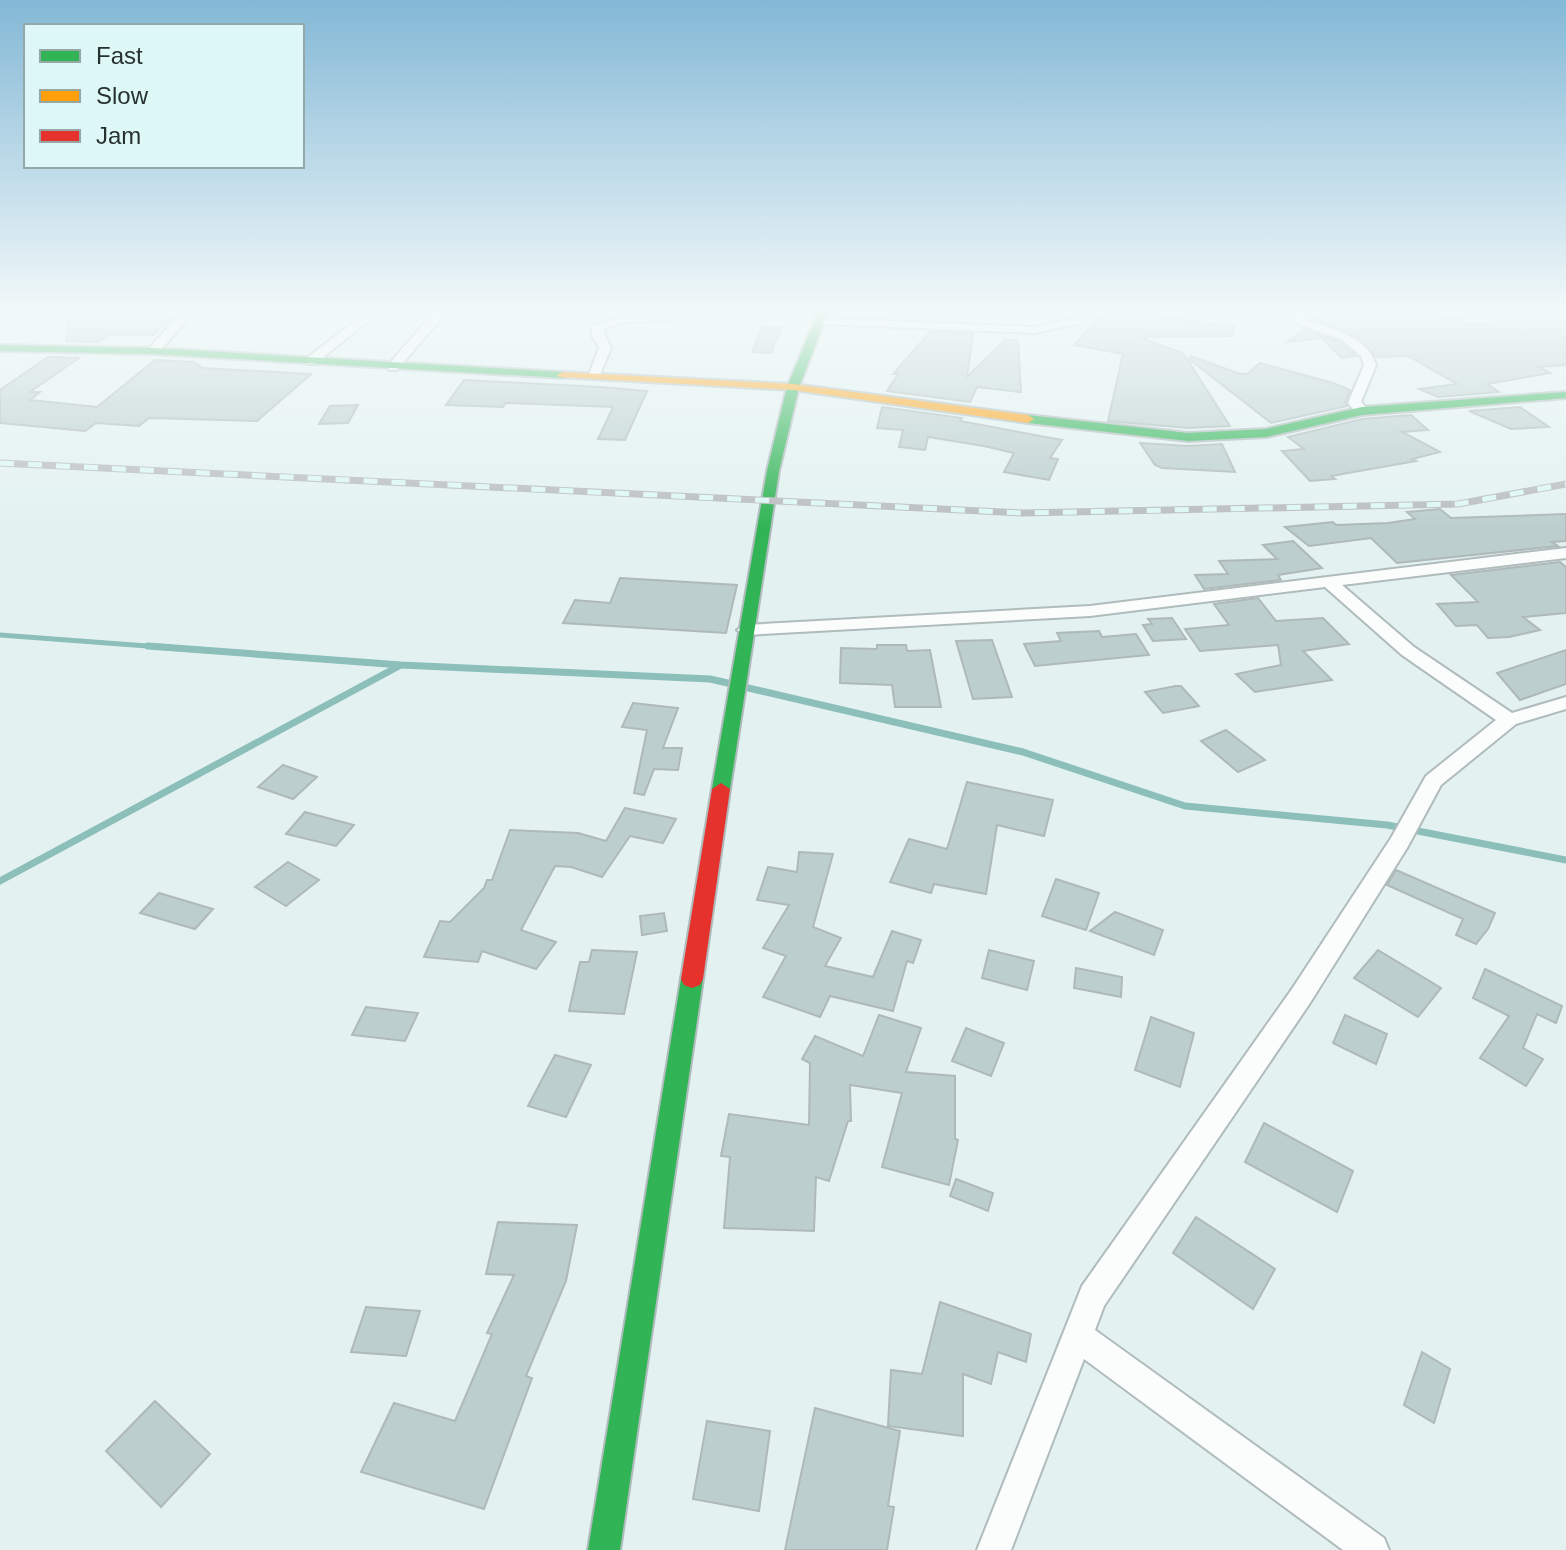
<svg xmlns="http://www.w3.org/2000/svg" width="1566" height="1550" viewBox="0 0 1566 1550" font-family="Helvetica,sans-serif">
<rect width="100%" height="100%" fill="#e3f2f1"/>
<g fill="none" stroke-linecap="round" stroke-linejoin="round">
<polyline stroke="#8cbeba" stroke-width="5" points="0,635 174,648"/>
<g stroke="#8cbeba" stroke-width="7">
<polyline points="148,646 401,665 710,679 732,684"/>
<polyline points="744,687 1023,752 1185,806 1387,825 1566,860"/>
<polyline points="0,881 399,666"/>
</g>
</g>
<g fill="#bccfce" stroke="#aeb9b8" stroke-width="2">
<polygon points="68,310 180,310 153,335 108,335 99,342 67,341"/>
<polygon points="1100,310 1144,310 1156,316 1234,326 1233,336 1139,337 1183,353 1230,426 1188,428 1108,421 1123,354 1074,345 1099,317"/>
<polygon points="1323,310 1386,310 1459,316 1466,324 1492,324 1492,310 1566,310 1566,365 1539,367 1550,373 1487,384 1499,392 1438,397 1419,389 1457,384 1408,356 1377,357 1359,338 1315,320 1311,315 1328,315"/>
<polygon points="762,327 781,328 771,353 752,352"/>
<polygon points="1303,330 1340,342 1356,356 1342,358 1322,338 1287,342"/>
<polygon points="930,332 973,333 967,377 1006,339 1018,341 1021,392 977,387 970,402 887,391 898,374 893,374"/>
<polygon points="1191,356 1240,374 1247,374 1260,363 1333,383 1350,390 1345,402 1347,406 1271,423 1189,359"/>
<polygon points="48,357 79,358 30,392 40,392 30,400 97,407 155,360 194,362 203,368 311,374 257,421 149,418 139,426 96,423 85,431 0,423 0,390"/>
<polygon points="464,380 601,387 647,391 625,440 598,439 613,407 505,403 503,407 446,405"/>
<polygon points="358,405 348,423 319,424 330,406"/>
<polygon points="882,407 962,418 960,421 1062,440 1050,458 1058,459 1049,480 1004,472 1014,453 984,446 928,437 925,450 899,447 903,430 877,428"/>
<polygon points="1520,407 1549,427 1511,429 1469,411"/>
<polygon points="1411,415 1428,430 1402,432 1440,452 1412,459 1416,461 1331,476 1335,479 1310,481 1282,451 1304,449 1288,437 1362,419"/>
<polygon points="1140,443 1188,446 1222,444 1235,472 1162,468 1155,465"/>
<polygon points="1440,509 1451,518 1566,514 1566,541 1552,542 1558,546 1397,563 1371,538 1309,546 1285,527 1333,522 1336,525 1388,523 1415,519 1407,512"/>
<polygon points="1293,541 1322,568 1278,575 1281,580 1204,589 1195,575 1228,574 1219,561 1277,559 1263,545"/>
<polygon points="1560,562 1566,567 1566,613 1523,617 1540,630 1509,637 1488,638 1477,625 1456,626 1437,604 1478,602 1451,575"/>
<polygon points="620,578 737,585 726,633 563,623 575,600 610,603"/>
<polygon points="1258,598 1276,621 1323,618 1349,644 1303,651 1332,680 1255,692 1236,674 1281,665 1278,645 1200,651 1185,629 1229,625 1214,604"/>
<polygon points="1172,618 1186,639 1153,641 1143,625 1152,624 1148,619"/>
<polygon points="1099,631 1102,637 1136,634 1149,655 1035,666 1024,644 1061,641 1057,633"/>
<polygon points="992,640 1012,697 973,699 956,641"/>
<polygon points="877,645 906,645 907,651 930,650 941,707 895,707 892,685 840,683 841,648 877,649"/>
<polygon points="1566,650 1566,684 1520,700 1497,673"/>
<polygon points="1176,686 1181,686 1199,706 1163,713 1145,692"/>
<polygon points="633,703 678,708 663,748 682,748 678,770 654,769 644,795 634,793 647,730 622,727"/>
<polygon points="1226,730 1265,760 1238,772 1201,741"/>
<polygon points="283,765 317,777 293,799 258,787"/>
<polygon points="967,782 1053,800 1044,836 997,825 986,894 934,884 931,893 890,882 909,839 947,849"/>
<polygon points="625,808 676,819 663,843 630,836 602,877 571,867 555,866 521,930 556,942 536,969 482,951 478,962 424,957 440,921 450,922 484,888 487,880 492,880 510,830 578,833 606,841"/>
<polygon points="305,812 354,825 336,846 286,834"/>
<polygon points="799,852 833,854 813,927 841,938 825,966 873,977 892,931 921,940 913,963 907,961 893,1011 830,996 820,1017 763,997 786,956 763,948 789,905 757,900 768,867 797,872"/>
<polygon points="288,862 319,880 286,906 255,887"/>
<polygon points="1396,870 1495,913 1488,929 1476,944 1456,935 1463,919 1387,885"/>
<polygon points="1056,879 1099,893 1086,930 1042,916"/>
<polygon points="159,893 213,909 195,929 140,913"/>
<polygon points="1115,912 1163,930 1154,955 1090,931"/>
<polygon points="664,913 667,931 642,935 640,916"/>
<polygon points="592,950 637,952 624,1014 569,1011 580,962 589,962"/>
<polygon points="989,950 1034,961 1027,990 982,978"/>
<polygon points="1378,950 1441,988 1418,1017 1354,978"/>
<polygon points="1076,968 1122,977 1121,997 1074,988"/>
<polygon points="1485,969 1562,1006 1556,1023 1537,1014 1523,1048 1543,1059 1526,1086 1480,1058 1509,1016 1473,998"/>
<polygon points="366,1007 418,1013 405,1041 352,1035"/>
<polygon points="879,1015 921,1028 906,1072 955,1076 955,1139 958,1140 949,1185 882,1167 902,1093 850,1085 851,1121 848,1121 829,1181 816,1177 814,1231 724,1228 730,1157 721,1156 729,1114 809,1125 810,1063 802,1059 815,1036 863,1056"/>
<polygon points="1345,1015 1387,1034 1376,1064 1333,1043"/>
<polygon points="1151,1017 1194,1033 1180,1087 1135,1070"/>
<polygon points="966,1028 1004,1043 991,1076 952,1061"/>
<polygon points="555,1055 591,1065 566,1117 528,1106"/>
<polygon points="1264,1123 1353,1171 1337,1212 1245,1162"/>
<polygon points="956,1179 993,1193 988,1211 950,1196"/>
<polygon points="1196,1217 1275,1269 1253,1309 1173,1253"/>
<polygon points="498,1222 577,1225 566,1281 526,1376 532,1378 484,1509 361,1472 394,1403 455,1421 492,1334 487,1333 514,1275 486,1274"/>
<polygon points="940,1302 1031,1334 1026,1362 998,1352 991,1384 963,1374 963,1436 888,1426 891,1370 922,1374"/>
<polygon points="366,1307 420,1311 406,1356 351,1352"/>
<polygon points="1422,1352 1450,1369 1434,1423 1404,1405"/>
<polygon points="155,1401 210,1454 161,1507 106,1451"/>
<polygon points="815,1408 900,1431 888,1506 894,1507 887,1550 785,1550"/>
<polygon points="707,1421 770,1431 759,1511 693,1499"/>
</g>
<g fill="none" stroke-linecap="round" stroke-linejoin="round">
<defs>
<g id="street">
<polygon points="184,310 196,310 157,354 149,354 149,348"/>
<polygon points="369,310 382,310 315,364 307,364 307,358"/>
<polygon points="436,310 448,310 397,370 389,370 389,364"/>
<polygon points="1080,310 1092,310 1078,324 1034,333 820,324 814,321 820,318 1034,327 1070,319"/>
<path d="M1147 310H1190C1180 316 1157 316 1147 310Z"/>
<path d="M1244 310H1303L1307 321C1333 329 1367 336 1376 365L1361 402 1369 411 1367 414H1357L1348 403 1364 365 1361 356 1341 339 1299 325 1291 313H1250Z"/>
<polygon points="677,314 681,315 681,319 625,322 603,329 611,348 599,377 591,377 589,374 599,348 591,334 593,325 624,316"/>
<polygon points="1566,548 1566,558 1342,585 1414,647 1512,713 1566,697 1566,709 1516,724 1441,785 1407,848 1310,1003 1104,1306 1095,1330 1384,1538 1389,1550 1343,1550 1084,1359 1011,1550 977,1550 1082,1286 1292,989 1391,838 1426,776 1496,720 1402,655 1325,587 1090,616 746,635 737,630 746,625 1090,606"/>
</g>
<g id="fast">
<polygon points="819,310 829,310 799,387 779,471 730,789 721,795 712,789 767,471 787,387"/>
<polygon points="0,345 153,348 563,372 569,375 563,378 153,354 0,351"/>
<polygon points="1566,392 1566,398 1362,415 1266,437 1188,441 1028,423 1022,419 1028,415 1188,433 1266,429 1362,407"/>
<polygon points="692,970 700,973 703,979 620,1550 588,1550 681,979 684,973"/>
</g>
<polygon id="slow" points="563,372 793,384 1028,415 1034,419 1028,423 793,390 559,377 557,375"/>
<polygon id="jam" points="721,783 730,789 703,979 700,985 692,988 684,985 681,979 712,789"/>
</defs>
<use href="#street" stroke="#b0bbbb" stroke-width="4"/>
<use href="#fast" stroke="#b0bbbb" stroke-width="4"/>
<use href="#slow" stroke="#b0bbbb" stroke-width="4"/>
<use href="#jam" stroke="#b0bbbb" stroke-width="4"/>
<use href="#street" fill="#fbfdfd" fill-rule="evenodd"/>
<use href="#fast" fill="#30b455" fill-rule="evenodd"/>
<use href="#slow" fill="#ff9f0a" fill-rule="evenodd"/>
<use href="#jam" fill="#e5322d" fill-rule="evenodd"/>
<defs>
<polyline id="rail" points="0,463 1023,513 1458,504 1566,484"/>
</defs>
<use href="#rail" stroke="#bbbebe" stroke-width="7"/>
<use href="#rail" stroke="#ddf8f6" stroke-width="5" stroke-dasharray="14" stroke-linecap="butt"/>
</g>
<linearGradient id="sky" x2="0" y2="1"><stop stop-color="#83b8d6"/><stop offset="0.59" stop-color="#f2f9f9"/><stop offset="1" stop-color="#f2f9f9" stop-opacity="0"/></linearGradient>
<rect width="1566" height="527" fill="url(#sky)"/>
<rect x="24" y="24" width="280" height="144" fill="#ddf8f6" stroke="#94a8a7" stroke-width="2"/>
<rect x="40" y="50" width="40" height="12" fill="#30b455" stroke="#94a8a7" stroke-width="2"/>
<text x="96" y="64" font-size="24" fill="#273130">Fast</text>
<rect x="40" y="90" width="40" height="12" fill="#ff9f0a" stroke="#94a8a7" stroke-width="2"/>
<text x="96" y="104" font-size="24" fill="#273130">Slow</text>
<rect x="40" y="130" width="40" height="12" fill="#e5322d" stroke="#94a8a7" stroke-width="2"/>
<text x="96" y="144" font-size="24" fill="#273130">Jam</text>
</svg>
